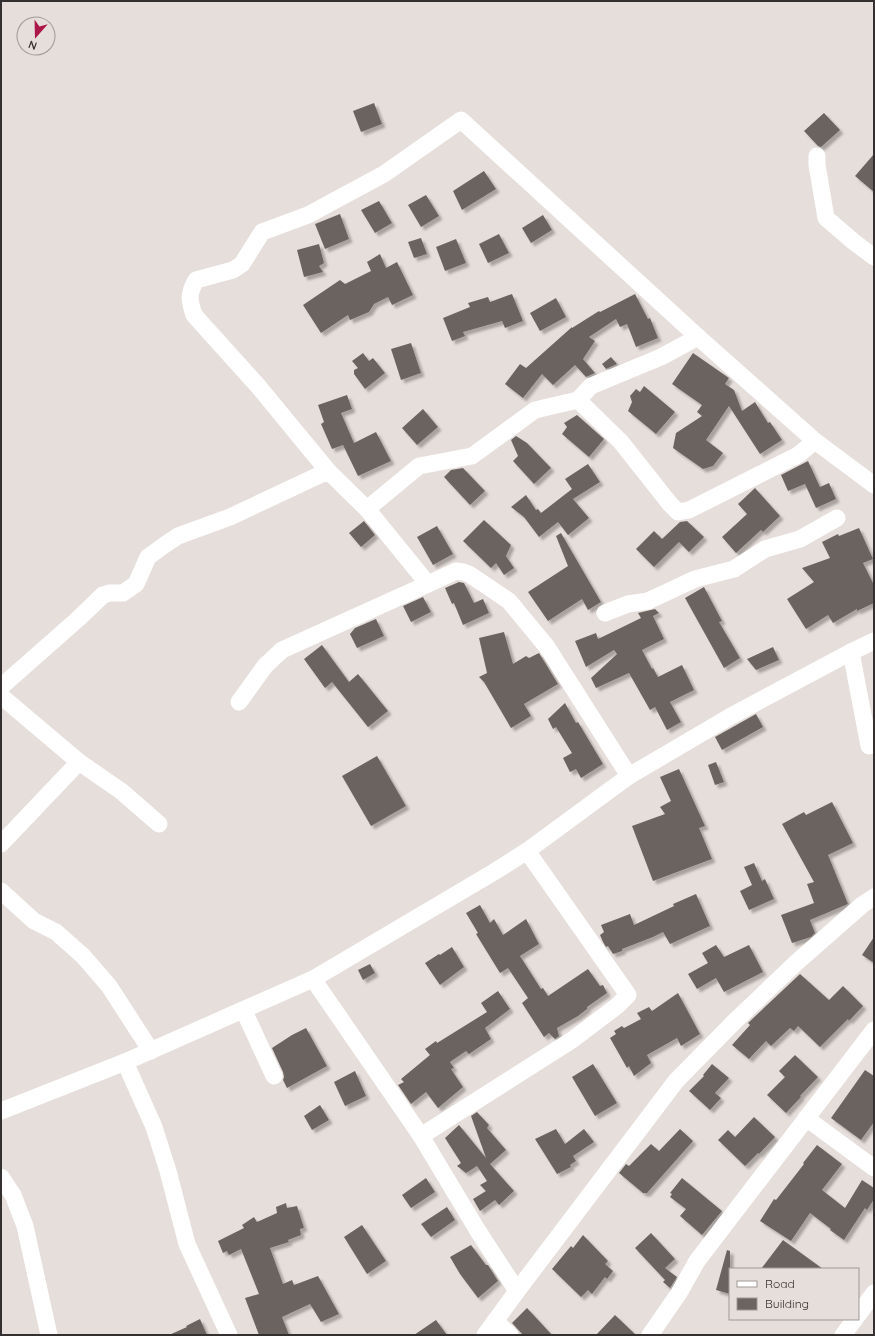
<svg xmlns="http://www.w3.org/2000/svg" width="875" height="1336" viewBox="0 0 875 1336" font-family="Quicksand,sans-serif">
<defs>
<filter id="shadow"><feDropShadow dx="3.5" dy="3.5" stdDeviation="1" flood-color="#0004"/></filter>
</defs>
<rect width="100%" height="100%" fill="#e6deda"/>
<g fill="#6b6460" filter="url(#shadow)">
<polygon points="374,103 382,124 361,132 353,111"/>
<polygon points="824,113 840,130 821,147 818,146 804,131"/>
<polygon points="874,154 874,192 855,176"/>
<polygon points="484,171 496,189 462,210 453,191"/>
<polygon points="426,195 439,216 421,227 408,205"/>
<polygon points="379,201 392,223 375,233 361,210"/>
<polygon points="340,214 349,239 325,249 315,224"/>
<polygon points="543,215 552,230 531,243 522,228"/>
<polygon points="499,234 509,253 488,263 479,244"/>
<polygon points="421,238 427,254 414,258 408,242"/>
<polygon points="456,239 466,263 445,271 436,247"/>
<polygon points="319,244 324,263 319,266 323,272 304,277 297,250"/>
<polygon points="380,254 386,268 397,262 413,295 392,305 388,297 374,304 369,312 350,320 348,315 321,333 303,305 340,280 345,284 371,271 367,262"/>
<polygon points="512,294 523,321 505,328 502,321 463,332 465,336 452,341 443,318 470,307 468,303 488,297 490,302"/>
<polygon points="635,294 648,319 650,318 658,338 636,347 627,324 620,327 616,319 589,337 595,341 583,359 595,373 586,377 575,365 553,385 542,374 523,398 505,384 520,364 526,368 572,327 572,328 599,311 600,312"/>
<polygon points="556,298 566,317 540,331 530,313"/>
<polygon points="411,343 421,373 401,380 391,349"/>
<polygon points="363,353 369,361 373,358 385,373 365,389 354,374 354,370 358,368 352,361"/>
<polygon points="693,353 729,378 725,384 734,390 742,411 755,402 768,423 770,422 782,440 760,454 729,406 706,440 723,453 713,466 703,469 673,448 676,433 702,416 697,412 702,405 672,384"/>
<polygon points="611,357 617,364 606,369 602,364"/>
<polygon points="644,386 675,412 656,434 628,411 632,402 630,396 636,389 640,392"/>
<polygon points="347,395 352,409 341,413 354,443 376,432 391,461 358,476 343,445 332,449 321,424 324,422 318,405"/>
<polygon points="423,409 438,427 417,445 402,428"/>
<polygon points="577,415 604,439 589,457 562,434 567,427 564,423"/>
<polygon points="516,436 527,443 551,468 534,484 513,461 518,456 511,440"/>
<polygon points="808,461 820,487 829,483 836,499 816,508 805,484 788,491 781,475"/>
<polygon points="588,464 600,482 573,499 589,518 568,535 558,522 539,537 524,517 511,507 526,495 536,510 538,509 541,513 572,489 565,479"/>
<polygon points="463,468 485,491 470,505 444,477 451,470"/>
<polygon points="755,488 780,516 763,532 761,530 736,553 722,537 747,514 738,504"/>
<polygon points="484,520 511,545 506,556 514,568 504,575 496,563 491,568 463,541"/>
<polygon points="364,521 375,535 361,547 349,533"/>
<polygon points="687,521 704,537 689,552 679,542 654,567 636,549 654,531 662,539 680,522"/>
<polygon points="437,526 453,554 433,565 417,537"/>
<polygon points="859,528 873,559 863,563 874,585 874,603 857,611 857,609 833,623 828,615 806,629 787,599 814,582 802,568 830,558 822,542 838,534 839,536"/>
<polygon points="561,533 601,602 588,610 582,599 548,621 528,592 568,566 556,536"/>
<polygon points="459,582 464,583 474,603 483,599 489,613 463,625 454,603 452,604 445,588"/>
<polygon points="704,587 722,621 719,622 740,658 724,668 685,598"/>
<polygon points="423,597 431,612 411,622 403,606"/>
<polygon points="655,609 659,613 653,616 664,639 642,650 652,669 653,668 658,677 682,665 694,690 670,702 681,722 667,730 655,707 650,710 629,673 596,688 591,678 617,654 614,650 586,667 575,641 596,633 598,639 641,618 638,613"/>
<polygon points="376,619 384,636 357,648 350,634 355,628"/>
<polygon points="504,632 513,664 526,656 529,658 539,653 558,684 524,704 531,716 511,728 484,682 479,677 487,673 479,638"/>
<polygon points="322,645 349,682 358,674 388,711 368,727 332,682 325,688 304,659"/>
<polygon points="773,647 779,660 756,670 747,659"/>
<polygon points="565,703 576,723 578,722 603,764 581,778 576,769 570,772 563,758 572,753 556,727 553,729 548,719"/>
<polygon points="756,714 763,727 722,750 715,737"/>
<polygon points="377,756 406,806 371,826 342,776"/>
<polygon points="716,762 724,782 715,785 708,765"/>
<polygon points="679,769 705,826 699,828 712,859 653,881 632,826 665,814 660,807 671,801 660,777"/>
<polygon points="832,802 853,843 828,855 848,904 810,920 815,933 811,937 792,943 781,915 814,903 807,884 814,882 782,824 804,812 806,815"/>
<polygon points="754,863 762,881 765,879 774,899 749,910 740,891 752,885 744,867"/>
<polygon points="696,894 710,926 670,944 663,932 653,937 622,949 622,951 613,954 608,946 606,947 603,942 600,935 604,932 601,925 630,914 634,925 674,906 673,904"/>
<polygon points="480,905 490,923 494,919 503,935 526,919 539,944 520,956 541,989 543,988 548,996 588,969 600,986 603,985 607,993 587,1007 587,1009 578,1016 557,1028 559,1036 555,1039 549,1033 544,1037 522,1003 528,998 508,968 500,973 476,934 478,933 466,913"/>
<polygon points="874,937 874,963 862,955"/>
<polygon points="716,945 724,957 749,945 763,972 724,992 716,978 697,989 688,974 708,963 702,953"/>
<polygon points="452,947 464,967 440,985 425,963 439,954 440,955"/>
<polygon points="370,964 375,973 363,980 358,970"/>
<polygon points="800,974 829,1000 843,986 863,1006 849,1021 848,1019 820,1047 798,1026 794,1031 790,1028 771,1046 766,1041 749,1059 732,1045 750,1025 748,1023"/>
<polygon points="498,991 510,1009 485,1028 491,1039 469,1054 466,1051 450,1062 454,1068 451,1069 463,1087 438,1108 426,1092 411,1104 398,1085 404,1082 401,1079 430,1055 425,1049 436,1041 437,1043 487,1012 481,1003"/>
<polygon points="678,993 700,1034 681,1046 677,1038 647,1055 651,1063 634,1076 629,1066 627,1068 610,1038 616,1034 614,1031 622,1026 624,1028 641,1019 637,1013 649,1007 652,1011"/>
<polygon points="306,1028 327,1066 287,1088 283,1080 284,1077 283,1072 272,1048 292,1035"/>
<polygon points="795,1055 818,1077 800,1096 801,1097 786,1113 767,1095 785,1077 779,1071"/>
<polygon points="593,1064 617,1103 595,1116 572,1077"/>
<polygon points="712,1064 729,1078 715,1093 721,1098 710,1110 689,1091 704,1076 703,1075"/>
<polygon points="865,1070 874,1076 874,1122 861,1140 831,1118"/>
<polygon points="355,1071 366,1096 345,1106 334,1082"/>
<polygon points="320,1105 329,1120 312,1130 304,1116"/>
<polygon points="477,1112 489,1125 487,1128 506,1150 490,1164 514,1191 499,1205 495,1200 480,1211 473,1199 486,1191 480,1185 487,1181 477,1166 466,1173 457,1166 461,1163 445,1138 459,1125 486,1158 471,1116"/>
<polygon points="754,1117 775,1137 759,1154 758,1153 745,1166 718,1140 728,1130 735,1137"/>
<polygon points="556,1129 565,1144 584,1129 594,1142 573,1156 576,1161 570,1165 571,1167 557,1174 535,1139"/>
<polygon points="680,1129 693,1141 647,1193 643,1193 619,1173 626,1164 629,1166 651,1144 659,1151"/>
<polygon points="817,1145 842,1164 822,1190 845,1208 862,1180 874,1188 874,1199 867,1210 865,1208 844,1240 830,1230 831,1229 810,1213 791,1241 760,1221 774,1199 776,1200 804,1164 803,1163"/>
<polygon points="426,1178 435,1192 411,1208 402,1195"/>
<polygon points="682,1178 722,1211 702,1235 680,1216 686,1209 670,1197 672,1194 670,1193"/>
<polygon points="286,1203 287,1208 297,1206 304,1228 300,1229 301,1235 288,1240 289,1242 270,1248 283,1284 292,1280 294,1285 318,1276 339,1314 321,1322 310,1304 282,1317 289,1335 259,1335 245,1298 259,1294 241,1249 229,1255 227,1251 223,1253 218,1241 244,1228 242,1225 254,1217 257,1222 277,1213 276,1207"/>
<polygon points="447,1207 455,1220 431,1237 421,1224"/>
<polygon points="362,1225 386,1261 367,1274 344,1237"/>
<polygon points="651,1233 675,1259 665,1268 677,1277 670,1288 663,1282 665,1280 635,1248"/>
<polygon points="583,1235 608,1261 605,1264 613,1271 607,1279 605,1277 592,1294 588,1290 581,1297 552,1269 571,1246 573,1248"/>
<polygon points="783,1240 823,1269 761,1269"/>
<polygon points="471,1245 486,1265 488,1265 498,1281 478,1298 460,1274 450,1257"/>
<polygon points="727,1250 730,1251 730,1294 716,1290"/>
<polygon points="527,1308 552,1335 523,1335 512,1323"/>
<polygon points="615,1315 636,1335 596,1335"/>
<polygon points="200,1319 207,1335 169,1335 187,1327 186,1326"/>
<polygon points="436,1320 447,1335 414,1335"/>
</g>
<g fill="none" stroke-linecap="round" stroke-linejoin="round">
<g stroke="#fff" stroke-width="17">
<polyline points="817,156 817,165 826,218 854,242 874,257"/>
<polyline points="578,400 621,442 670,504 678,512 689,510 798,455 815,441"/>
<path d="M328 471 258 386 194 315C189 300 188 294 196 280L233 270 242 264 262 232 308 215 384 174 461 120 698 337 815 441 874 485"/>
<polyline points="367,509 419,466 472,456 535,410 578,400 591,386 661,357 698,337"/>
<polyline points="605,613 628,604 648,601 695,579 734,569 765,549 800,539 837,518"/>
<polyline points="851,652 869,746"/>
<polyline points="1,687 78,619 103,595 110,593 123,593 136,584 148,557 163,546 178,536 230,517 328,471 367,509 428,584 456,571 463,572 469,574 509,601 547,647 629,776"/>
<polyline points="1,696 79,762 121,791 159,824"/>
<polyline points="239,702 265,666 282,650 428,584"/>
<polyline points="1,844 79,762"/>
<polyline points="1,891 34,921 56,932 83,956 109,986 151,1051"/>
<polyline points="313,979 421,1136 478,1231 517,1291 676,1081 734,1022 797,962 862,905 874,897"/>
<polyline points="244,1011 274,1076"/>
<polyline points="125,1062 154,1127 168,1171 187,1244 229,1335"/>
<polyline points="1,1111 125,1062 313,979 494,872 527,851 629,776 731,716 851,652 874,641"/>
<polyline points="806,1118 874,1168"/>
<polyline points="421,1136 572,1040 617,1006 628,995 527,851"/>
<polyline points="1,1177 13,1195 25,1226 49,1335"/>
<polyline points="858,1315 874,1293"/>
<polyline points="495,1321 510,1335"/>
<polyline points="485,1335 517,1291"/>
<polyline points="650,1335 679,1293 697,1261 874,1030"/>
<polyline points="843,1335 855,1319"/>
</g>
</g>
<rect width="875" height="1336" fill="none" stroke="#34302f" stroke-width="4"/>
<rect x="729" y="1268" width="130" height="52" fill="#e6deda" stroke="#9f9896"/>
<rect x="737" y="1281" width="20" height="6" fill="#ffffff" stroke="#9f9896"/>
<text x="765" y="1288" font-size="12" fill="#34302f">Road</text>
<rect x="737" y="1298" width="20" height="12" fill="#6b6460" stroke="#9f9896"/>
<text x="765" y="1308" font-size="12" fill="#34302f">Building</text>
<g transform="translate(36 36) rotate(200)"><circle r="19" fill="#e6deda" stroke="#9f9896"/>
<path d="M0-3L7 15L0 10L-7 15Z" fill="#ab1748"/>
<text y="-6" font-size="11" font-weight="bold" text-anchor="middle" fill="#34302f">N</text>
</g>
</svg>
